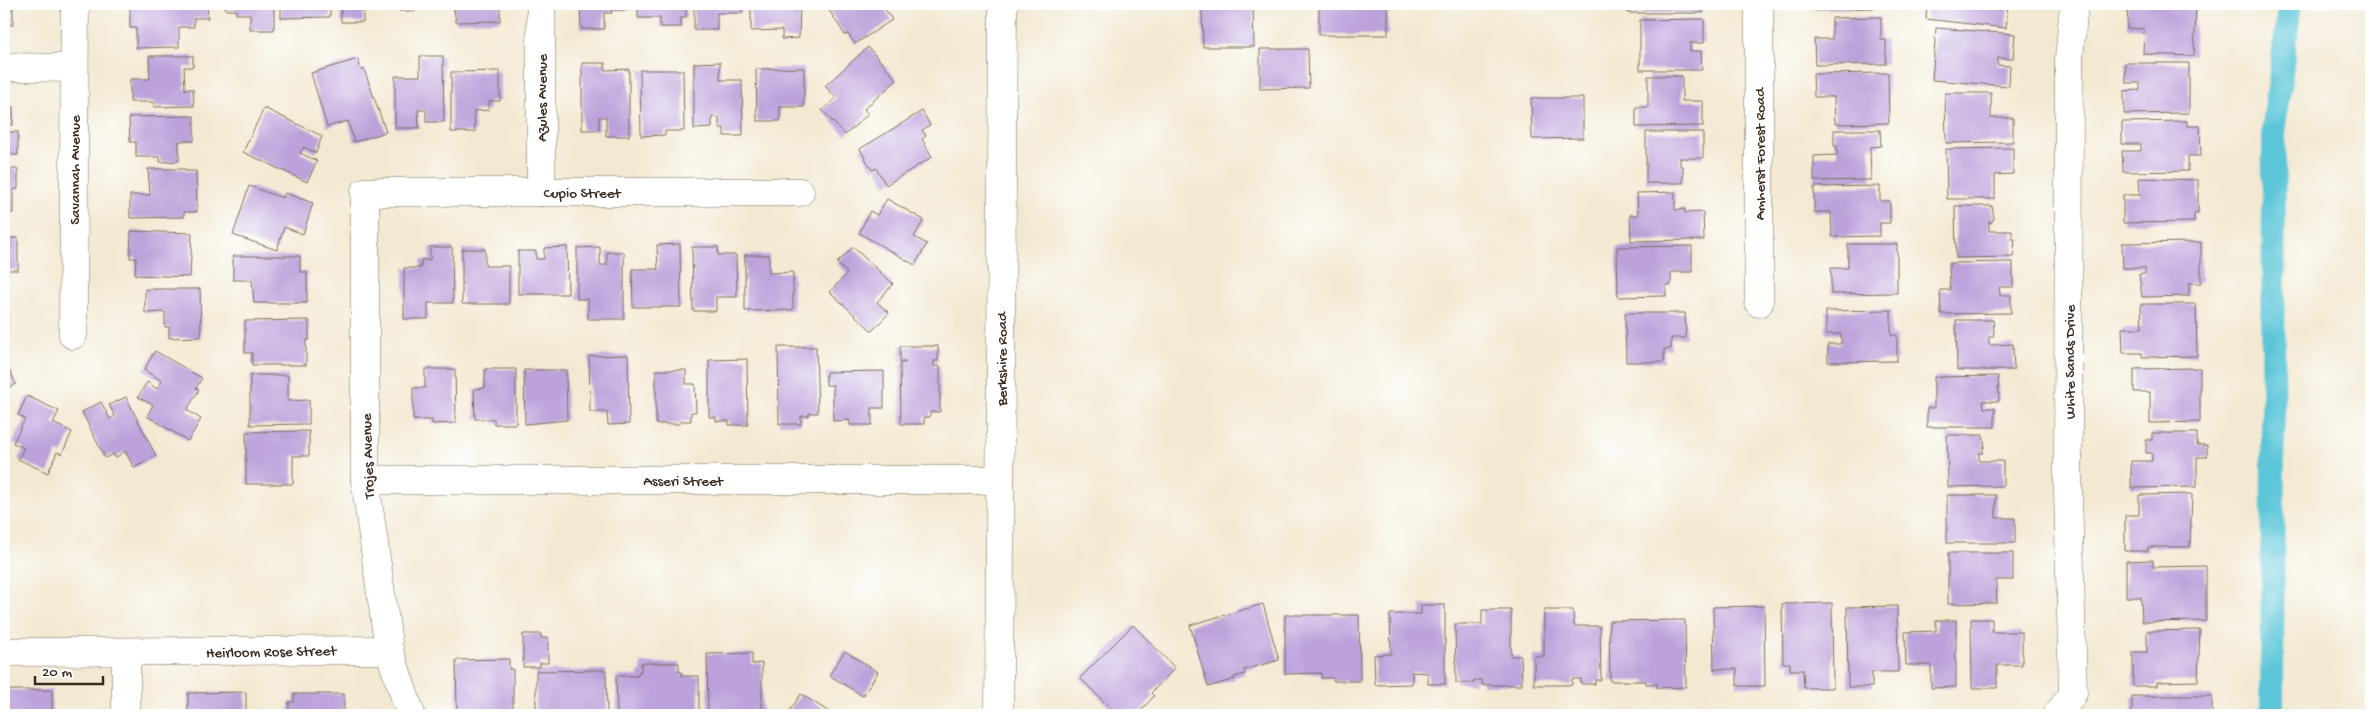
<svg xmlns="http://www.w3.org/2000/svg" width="2375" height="719" viewBox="0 0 2375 719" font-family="'Gochi Hand',sans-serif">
<rect width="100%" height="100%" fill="#fff"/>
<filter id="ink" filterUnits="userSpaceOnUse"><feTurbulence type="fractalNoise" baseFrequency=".02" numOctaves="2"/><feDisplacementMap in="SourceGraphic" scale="10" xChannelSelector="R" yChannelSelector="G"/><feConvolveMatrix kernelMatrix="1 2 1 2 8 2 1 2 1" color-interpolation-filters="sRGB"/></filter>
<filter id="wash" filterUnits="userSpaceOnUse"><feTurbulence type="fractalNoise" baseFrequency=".0096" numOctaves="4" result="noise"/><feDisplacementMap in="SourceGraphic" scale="20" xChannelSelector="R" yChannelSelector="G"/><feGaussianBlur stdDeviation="1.12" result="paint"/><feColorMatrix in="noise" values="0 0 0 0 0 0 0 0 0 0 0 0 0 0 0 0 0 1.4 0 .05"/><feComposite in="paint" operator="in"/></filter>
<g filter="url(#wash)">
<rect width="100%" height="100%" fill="#f3e9d2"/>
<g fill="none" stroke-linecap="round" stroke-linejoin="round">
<polyline stroke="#5cc6d8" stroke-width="24" points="2272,715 2274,125 2290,4"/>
</g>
<g id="blocks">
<g fill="#bca1da">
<polygon points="130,4 207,4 208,18 194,18 194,27 179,27 179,47 136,48 136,28 130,28"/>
<polygon points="225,4 274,4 274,30 250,30 250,14 236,14 236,10 226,10"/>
<polygon points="281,4 330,4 330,17 281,18"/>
<polygon points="341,4 386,4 386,8 363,8 363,22 341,22"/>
<polygon points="399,4 413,4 414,11 399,11"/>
<polygon points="453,4 500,4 500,21 456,22"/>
<polygon points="580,4 629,4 629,10 611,10 612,13 604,13 604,29 581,29"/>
<polygon points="638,4 686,4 686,18 681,18 681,27 660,27 660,18 638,18"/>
<polygon points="694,4 742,4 742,13 717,13 717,30 694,30"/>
<polygon points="751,4 800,4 799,38 782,39 782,30 751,31"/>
<polygon points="825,4 882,4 892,20 855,44 848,34 845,35"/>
<polygon points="1191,4 1253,4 1254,47 1203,47 1202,9 1191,9"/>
<rect x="1319" y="4" width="69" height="31"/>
<rect x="1628" y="4" width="75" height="9"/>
<polygon points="1814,4 1874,4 1874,8 1814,9"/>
<polygon points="1927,4 2008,4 2006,28 1926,19"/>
<polygon points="2128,4 2196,6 2194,56 2143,54 2144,29 2127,28"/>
<rect x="4" y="8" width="9" height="17"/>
<polygon points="1881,17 1881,40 1886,40 1886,64 1815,65 1814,39 1832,39 1832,18"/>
<polygon points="1704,19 1704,43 1690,43 1690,51 1701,51 1702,70 1640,70 1640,20"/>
<polygon points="1936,28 2015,34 2013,59 1998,58 1997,65 2010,66 2009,86 1932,80"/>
<polygon points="868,47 897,80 864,109 868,114 845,135 822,110 836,98 825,86"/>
<polygon points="1260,49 1308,49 1309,88 1260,89"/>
<polygon points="149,56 193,56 193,67 184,67 185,89 193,89 194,106 154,107 154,102 130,102 130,79 150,79"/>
<polygon points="420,56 443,56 444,122 426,122 426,110 418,110 419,128 395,128 395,76 420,76"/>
<polygon points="358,59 361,70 364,69 386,132 354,142 348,121 327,127 311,73"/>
<polygon points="720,62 720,80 742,80 743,136 724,136 724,128 719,128 719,117 712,117 712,128 694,129 694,63"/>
<polygon points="582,63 605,63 605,70 629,69 629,136 606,136 606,117 599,117 599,130 582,130"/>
<polygon points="2125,63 2189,63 2189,113 2124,114 2124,91 2140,90 2140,83 2126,83"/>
<polygon points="804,68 804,107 780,107 780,121 757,121 756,69"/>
<polygon points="640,70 683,70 684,131 665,131 665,135 641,136"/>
<polygon points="500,71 500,101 489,101 489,110 474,111 475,132 451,132 451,72"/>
<polygon points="1888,73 1889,123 1835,124 1834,97 1814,97 1813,74"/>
<polygon points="1648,76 1682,76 1682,101 1703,101 1703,126 1636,127 1636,107 1648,107"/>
<polygon points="1945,93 1991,93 1991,118 2013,118 2013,142 1946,143"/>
<polygon points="1531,98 1583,98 1583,138 1532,139"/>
<rect x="4" y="107" width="9" height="18"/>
<polygon points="264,108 322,136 316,153 304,147 300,153 317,161 307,182 243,152"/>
<polygon points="922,111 930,125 922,130 926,136 922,139 932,157 886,185 876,168 872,170 860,149"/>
<polygon points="194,116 194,141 179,141 179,161 160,162 160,157 136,157 136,142 130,142 129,117"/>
<polygon points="2187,121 2187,126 2200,126 2201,156 2188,156 2188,171 2123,172 2122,151 2141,151 2141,144 2122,144 2122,122"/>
<polygon points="1834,130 1880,130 1881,146 1870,147 1871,180 1814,181 1814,156 1837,155 1837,146 1834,146"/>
<rect x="4" y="132" width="14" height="23"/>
<polygon points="1646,132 1703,132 1703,158 1680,158 1680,166 1683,166 1683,183 1646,183"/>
<polygon points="2013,148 2013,174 1995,175 1995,199 1947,199 1946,149"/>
<polygon points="4,169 18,169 18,189 13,190 13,213 4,213"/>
<polygon points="148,169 185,169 185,171 196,171 197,212 184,212 184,217 130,218 130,195 150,195"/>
<polygon points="2139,178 2198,180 2198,213 2194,213 2194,222 2123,223 2123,195 2140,195"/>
<polygon points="249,186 283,198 285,193 313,203 303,234 284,227 277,250 233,235"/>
<polygon points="1880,186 1880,201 1890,201 1890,223 1880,223 1880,236 1832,237 1831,212 1814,212 1814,187"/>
<polygon points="1675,192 1675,210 1685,209 1685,213 1703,212 1704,240 1631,241 1630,215 1638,215 1637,193"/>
<polygon points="887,199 924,220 914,237 927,244 915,265 859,233 870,211 877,215"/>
<polygon points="1955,206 1992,206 1994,218 1992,222 1989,222 1989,231 2012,231 2012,239 2015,239 2013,257 1956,258"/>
<polygon points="131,231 192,233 190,277 135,275 136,258 130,258"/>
<rect x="4" y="238" width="14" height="32"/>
<polygon points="2201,242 2201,283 2189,283 2189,296 2142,297 2139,274 2145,274 2145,268 2123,268 2122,243"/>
<polygon points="680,244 681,307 633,307 632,269 658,269 657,245"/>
<polygon points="1848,244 1897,244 1897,293 1831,294 1831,268 1848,268"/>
<polygon points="1692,246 1692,272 1671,272 1671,285 1666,285 1666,296 1618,297 1617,247"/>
<polygon points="430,247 452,247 453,303 428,303 428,319 404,319 404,268 421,268 421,260 430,260"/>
<polygon points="567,247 568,294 518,294 518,251 536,251 536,259 544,259 544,248"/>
<polygon points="600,247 600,265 607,265 607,252 624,252 624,319 588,319 588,299 577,299 577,248"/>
<polygon points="692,247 718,247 718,255 736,255 737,297 716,297 716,311 693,311"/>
<polygon points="853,247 893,284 877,302 889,313 872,331 830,292 847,273 837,263"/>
<polygon points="462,249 485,249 485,266 509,266 509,304 462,304"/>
<polygon points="745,255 769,255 769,273 793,272 793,310 745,311"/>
<polygon points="233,256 300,256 300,272 307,272 307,303 254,303 252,280 233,280"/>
<polygon points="2013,262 2013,287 1999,287 2000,295 2011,295 2011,313 1941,314 1940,290 1950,290 1949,263"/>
<polygon points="4,286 7,286 8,305 4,305"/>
<polygon points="145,289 200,289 201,337 169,338 169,327 165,327 165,312 145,313"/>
<polygon points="2141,304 2196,304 2197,356 2142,357 2142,353 2123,353 2122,328 2142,328"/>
<polygon points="1891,310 1891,335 1897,335 1897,361 1828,362 1828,344 1841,344 1841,334 1826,334 1826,311"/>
<rect x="4" y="312" width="4" height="18"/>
<polygon points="1625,313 1685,313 1686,338 1671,338 1671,349 1664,349 1664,362 1626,362"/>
<polygon points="309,320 309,340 306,340 306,365 252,365 252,353 245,353 245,321"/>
<polygon points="1956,320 1993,320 1994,331 1993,337 1989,337 1989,345 2013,344 2014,370 1957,370"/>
<polygon points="900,346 938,346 938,361 934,361 934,366 940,366 940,412 930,412 930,417 924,417 924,424 901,424 900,363 905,363 905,361 900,361"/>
<polygon points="778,347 816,347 818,413 809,413 809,416 801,416 801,424 779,424"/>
<polygon points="155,351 202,378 196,388 199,390 187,410 201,419 188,441 147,416 153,405 138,397 147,382 157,389 162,381 144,370"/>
<polygon points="628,355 629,424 608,425 607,412 590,412 589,356"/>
<polygon points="747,359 748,425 729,425 729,421 716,421 716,417 709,417 709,360"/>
<polygon points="8,367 16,384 4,390 4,369"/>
<polygon points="2200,368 2200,422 2150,423 2150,392 2134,392 2134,369"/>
<polygon points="425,369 455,369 456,423 432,424 432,420 413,420 413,388 425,388"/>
<polygon points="485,369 516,369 516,424 494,424 494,419 475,419 474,389 485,388"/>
<polygon points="524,370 566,370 567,420 525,424"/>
<polygon points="656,370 686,370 686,384 695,384 696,412 691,412 691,421 680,421 680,424 656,424"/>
<polygon points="884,371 884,408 872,408 872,425 850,425 849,420 833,421 833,385 826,385 826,372"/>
<polygon points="250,375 288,375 288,401 309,400 309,424 250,425"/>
<polygon points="1998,376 1999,401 1983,401 1984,408 1995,408 1995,427 1927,427 1927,408 1934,408 1934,377"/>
<polygon points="27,396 59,411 53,423 72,432 62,454 57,452 48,473 18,459 24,448 13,443 25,419 18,415"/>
<polygon points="126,397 156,456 134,468 125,451 115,458 113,454 105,458 82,412 101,402 110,419 115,416 109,405"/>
<polygon points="309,431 309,456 293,456 293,484 246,484 246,432"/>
<polygon points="2152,433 2197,433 2197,445 2207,445 2207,457 2197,457 2197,487 2131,488 2131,461 2152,461 2152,453 2146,453 2146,440 2152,440"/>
<polygon points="1947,435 1983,435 1985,447 1983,447 1983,453 1979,453 1979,461 2003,461 2003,486 1948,487"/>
<polygon points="2192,494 2190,547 2148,547 2148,551 2125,551 2125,515 2139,515 2139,495"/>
<polygon points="1947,495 1996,495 1996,518 2015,518 2015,543 1947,543"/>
<polygon points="1948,553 2013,553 2013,580 1996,580 1997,603 1948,604"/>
<polygon points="2153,560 2153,567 2206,566 2206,621 2142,622 2141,597 2126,597 2126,561"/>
<polygon points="1832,603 1833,688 1804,688 1803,670 1790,670 1790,663 1783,663 1782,604"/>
<polygon points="1263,604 1279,660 1244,670 1245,674 1234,677 1235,679 1208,687 1190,625"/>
<polygon points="1421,605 1445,605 1445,684 1428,684 1428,673 1412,672 1412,684 1375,685 1374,655 1391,654 1390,614 1421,614"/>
<polygon points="1764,606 1765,686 1737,686 1737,669 1714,669 1713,607"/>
<polygon points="1897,606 1898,672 1872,672 1872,687 1848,687 1847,607"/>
<polygon points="1482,610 1511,610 1511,656 1521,656 1522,685 1482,685 1482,680 1474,680 1474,683 1456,683 1455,624 1482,624"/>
<polygon points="1544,610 1573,610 1574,626 1600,626 1601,680 1595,680 1595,684 1581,684 1581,679 1572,679 1572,685 1534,685 1534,656 1544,656"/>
<polygon points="1285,615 1359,615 1360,681 1334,681 1333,678 1321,678 1321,673 1285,674"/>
<polygon points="1971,619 1992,619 1992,632 2022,632 2022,665 1997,665 1997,688 1972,688"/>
<polygon points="1685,620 1686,687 1657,688 1657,684 1646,684 1646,681 1610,681 1609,621"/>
<polygon points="1936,620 1956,620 1956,687 1931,688 1931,665 1906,665 1905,632 1936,631"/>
<polygon points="1133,625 1175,668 1151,693 1154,696 1137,715 1117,715 1080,678"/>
<polygon points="2200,630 2198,681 2157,682 2157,686 2133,686 2133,652 2147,652 2147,631"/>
<polygon points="523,634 541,634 541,638 548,638 548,663 540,663 540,667 523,667"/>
<polygon points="845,651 878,672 863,696 829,675"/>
<polygon points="752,653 752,664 762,663 762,714 708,715 707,654"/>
<polygon points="509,659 509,669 513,669 513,715 457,715 456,660"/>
<polygon points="641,663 679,663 679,672 682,672 682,676 699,676 699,715 617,715 616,676 638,676 638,672 641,672"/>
<polygon points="606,670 607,715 536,715 536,671"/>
<rect x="4" y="690" width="48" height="25"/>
<polygon points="246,692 246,715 188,715 188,693"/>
<polygon points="294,694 344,694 344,715 289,715 289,702 294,702"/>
<polygon points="801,694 834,715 787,715"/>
<rect x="2132" y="696" width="80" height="19"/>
</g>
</g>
</g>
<g filter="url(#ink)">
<use href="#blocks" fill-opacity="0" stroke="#7b6d5d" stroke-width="1"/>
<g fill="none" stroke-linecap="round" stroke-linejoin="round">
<defs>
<g id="minor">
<polyline points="541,4 541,192"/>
<polyline points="4,67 74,68"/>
<polyline points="1759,303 1759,4"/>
<polyline points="73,335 75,4"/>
<polyline points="365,480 1000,480"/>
<polyline points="4,652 389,650"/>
<polyline points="126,715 126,652"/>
<polyline points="411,715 389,650 365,480 365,192 800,192"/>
<polyline points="999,715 1003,4"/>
<polyline points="2057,715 2073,694 2068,490 2069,59 2074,4"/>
</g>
</defs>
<use href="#minor" stroke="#7b6d5d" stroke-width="29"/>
<use href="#minor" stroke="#fff" stroke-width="28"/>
</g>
</g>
<g text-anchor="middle" stroke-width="4" stroke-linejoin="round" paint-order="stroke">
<g font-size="15" fill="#3b2a1e" stroke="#fff">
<text transform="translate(541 98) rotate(-90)" y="5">Azules Avenue</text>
<text transform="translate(1759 154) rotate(-90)" y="5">Amherst Forest Road</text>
<text transform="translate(74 170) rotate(-90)" y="5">Savannah Avenue</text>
<text x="582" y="197">Cupio Street</text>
<text transform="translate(1001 359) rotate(-90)" y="5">Berkshire Road</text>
<text transform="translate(2069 362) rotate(-90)" y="5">White Sands Drive</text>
<text transform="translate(367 456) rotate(-92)" y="5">Trojes Avenue</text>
<text x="683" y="485">Asseri Street</text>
<text transform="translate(271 651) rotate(-1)" y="5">Heirloom Rose Street</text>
</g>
</g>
<rect width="2375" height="719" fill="none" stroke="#fff" stroke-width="20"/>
<path d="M35 676v8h68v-8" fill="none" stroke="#3b2a1e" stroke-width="2.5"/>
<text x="42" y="676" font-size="15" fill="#3b2a1e" stroke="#ffffff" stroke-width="4" paint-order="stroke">20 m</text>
</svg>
